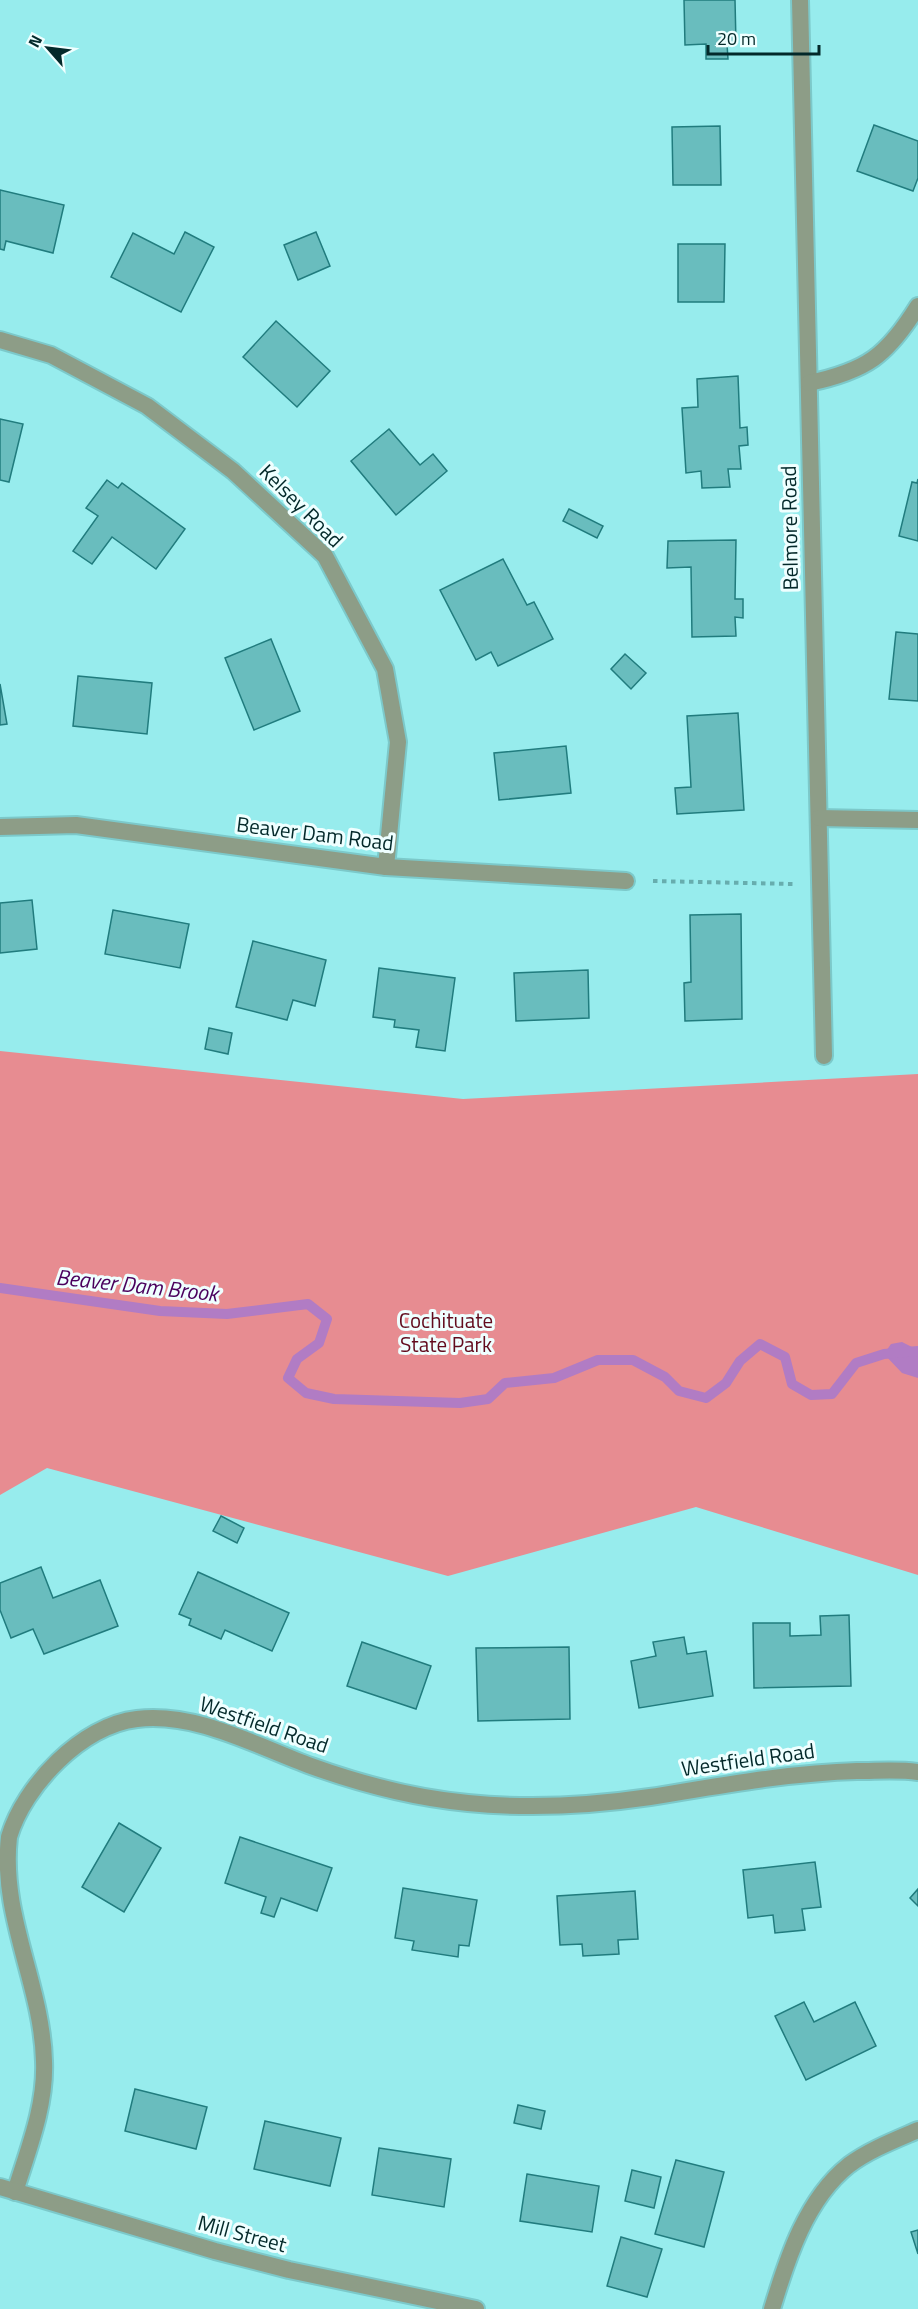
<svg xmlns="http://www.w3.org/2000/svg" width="918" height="2309" viewBox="0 0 918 2309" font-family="'Titillium Web',sans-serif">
<rect width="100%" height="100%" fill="#97eced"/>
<polygon fill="#e78c91" points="0,1051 463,1099 918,1074 918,1575 696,1507 448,1576 47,1468 0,1495"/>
<polygon fill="#b17cc4" points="902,1342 914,1348 918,1347 918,1378 902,1373 884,1354 891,1344"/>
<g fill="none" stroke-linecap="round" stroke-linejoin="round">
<polyline stroke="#b17cc4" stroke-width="10" points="0,1288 160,1311 227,1314 308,1304 327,1319 319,1343 297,1359 288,1378 306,1393 334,1399 460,1403 488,1399 505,1383 554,1378 598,1360 633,1360 665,1377 679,1391 706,1398 726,1383 740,1361 760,1344 785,1357 792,1384 811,1395 832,1394 856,1363 884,1354 918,1351"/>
</g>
<g fill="#69bdbe" stroke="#217c7e" stroke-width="1.5">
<polygon points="684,0 735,0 736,44 727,44 728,59 706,59 706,44 685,45"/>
<polygon points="874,125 918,141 918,178 913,191 857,171"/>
<polygon points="720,126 721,185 673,185 672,127"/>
<polygon points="0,190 64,205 53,253 6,241 4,250 0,249"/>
<polygon points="185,232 214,247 181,312 111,277 133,233 174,254"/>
<polygon points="316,232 330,266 298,280 284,245"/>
<polygon points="678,244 725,244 724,302 678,302"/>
<polygon points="276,321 330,371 297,407 243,357"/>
<polygon points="738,376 740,428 747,427 748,445 739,446 741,469 728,469 730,487 702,488 701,471 686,473 682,408 698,407 697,379"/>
<polygon points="0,419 23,424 9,482 0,480"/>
<polygon points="389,429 420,465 433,454 447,471 396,515 351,461"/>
<polygon points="918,479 918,541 899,536 912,482 917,483"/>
<polygon points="107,480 118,488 122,483 185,529 156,569 112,537 92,564 73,551 98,516 86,508"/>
<polygon points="569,509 603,526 597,538 563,521"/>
<polygon points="736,540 735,599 743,599 743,618 735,617 736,636 692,637 691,567 667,568 668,541"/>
<polygon points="503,559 527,605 534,602 553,639 498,666 491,652 476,660 440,590"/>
<polygon points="896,632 918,634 918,701 889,699"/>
<polygon points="271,639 300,711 254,730 225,658"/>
<polygon points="625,654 646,673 631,689 611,669"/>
<polygon points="78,676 152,683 147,734 73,726"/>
<polygon points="0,684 7,724 0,725"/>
<polygon points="738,713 744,810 677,814 675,788 691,787 687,716"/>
<polygon points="566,746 571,793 499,800 494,753"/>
<polygon points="32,900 37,949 0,953 0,903"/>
<polygon points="113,910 189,924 180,968 105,954"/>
<polygon points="741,914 742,1019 685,1021 684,983 691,982 690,915"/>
<polygon points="253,941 326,960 315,1006 293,1000 287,1020 236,1007"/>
<polygon points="379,968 455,978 445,1051 416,1047 419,1030 394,1027 395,1020 373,1017"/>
<polygon points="588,970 589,1018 516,1021 514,973"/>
<polygon points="209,1028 232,1033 228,1054 205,1049"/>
<polygon points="221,1516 244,1528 237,1543 213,1531"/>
<polygon points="41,1567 53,1598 100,1580 118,1626 44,1654 33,1629 11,1638 0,1610 0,1583"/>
<polygon points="198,1572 289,1613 272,1651 225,1630 221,1639 189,1625 191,1619 179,1614"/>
<polygon points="849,1615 851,1686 754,1688 753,1623 790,1623 790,1636 821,1635 820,1616"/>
<polygon points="684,1637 687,1654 706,1651 713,1696 639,1708 631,1661 656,1656 653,1642"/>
<polygon points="362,1642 431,1666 416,1709 347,1686"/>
<polygon points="569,1647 570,1719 478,1721 476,1648"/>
<polygon points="119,1823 161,1848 124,1912 82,1887"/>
<polygon points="240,1837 332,1868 317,1911 281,1898 274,1917 261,1913 266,1897 225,1883"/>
<polygon points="815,1862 821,1907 802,1909 805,1930 775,1933 773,1915 748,1918 743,1870"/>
<polygon points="403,1888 477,1900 469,1946 459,1945 458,1957 412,1950 414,1941 395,1938"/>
<polygon points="918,1889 918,1906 910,1898"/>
<polygon points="635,1891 638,1939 618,1940 619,1954 583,1956 582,1944 560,1945 557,1896"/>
<polygon points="804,2002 814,2022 855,2002 876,2046 806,2080 775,2016"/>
<polygon points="135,2089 207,2107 196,2149 125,2131"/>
<polygon points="518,2105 545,2111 541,2129 514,2123"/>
<polygon points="265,2121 341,2138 330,2186 254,2169"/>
<polygon points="379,2148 451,2159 444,2207 372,2195"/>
<polygon points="676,2160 724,2172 704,2247 655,2234"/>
<polygon points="632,2170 661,2177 654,2208 625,2201"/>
<polygon points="527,2174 599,2186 592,2232 520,2221"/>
<polygon points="918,2230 918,2254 911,2232"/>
<polygon points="621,2237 662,2249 647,2297 607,2286"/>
</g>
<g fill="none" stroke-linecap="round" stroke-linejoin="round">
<defs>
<g id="minor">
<polyline points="800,0 824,1056"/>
<polyline points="0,340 51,355 147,406 233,471 325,556 385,669 398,742 386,867"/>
<path d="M809 383C866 371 887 356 918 306"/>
<polyline points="819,818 918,820"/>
<polyline points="0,827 76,825 386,867 626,881"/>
<path d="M15 2192C28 2150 46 2106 44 2061 42 1984 0 1916 9 1837 24 1786 82 1725 137 1719 197 1712 256 1746 311 1766 361 1784 415 1798 468 1803 529 1809 589 1806 650 1797 719 1786 787 1773 857 1771 877 1771 898 1769 918 1772"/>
<path d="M772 2309C787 2259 806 2199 849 2165 869 2150 895 2140 918 2130"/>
</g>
<polyline id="tertiary" points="0,2187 215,2251 289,2270 476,2309"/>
</defs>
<use href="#minor" stroke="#7cc9ca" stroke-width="20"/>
<use href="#tertiary" stroke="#7cc9ca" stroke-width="20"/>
<polyline stroke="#67adae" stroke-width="4" stroke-dasharray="4.5 4.5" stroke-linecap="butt" points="653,881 793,884"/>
<use href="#minor" stroke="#8d9d87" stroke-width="16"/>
<use href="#tertiary" stroke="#8d9d87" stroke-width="16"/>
</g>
<g text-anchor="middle" stroke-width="6" stroke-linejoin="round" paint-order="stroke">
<g font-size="21" fill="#03292a" stroke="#efffff">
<text transform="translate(301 506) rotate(45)" y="7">Kelsey Road</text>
<text transform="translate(790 528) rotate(-91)" y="7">Belmore Road</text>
<text transform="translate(315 834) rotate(7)" y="7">Beaver Dam Road</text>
<text transform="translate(264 1725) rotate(19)" y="7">Westfield Road</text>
<text transform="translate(748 1760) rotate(-8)" y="7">Westfield Road</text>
<text transform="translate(242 2234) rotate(15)" y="7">Mill Street</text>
</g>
<g font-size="21" fill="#620b1d" stroke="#efffff">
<text x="446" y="1328">Cochituate<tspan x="446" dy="24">State Park</tspan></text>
</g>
<g font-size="22" font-style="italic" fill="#4a005d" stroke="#efffff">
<text transform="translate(137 1285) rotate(6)" y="8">Beaver Dam Brook</text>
</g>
</g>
<g transform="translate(48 48) rotate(298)" stroke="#efffff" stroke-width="4.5" paint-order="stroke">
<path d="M0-4.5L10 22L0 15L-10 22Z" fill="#03292a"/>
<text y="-9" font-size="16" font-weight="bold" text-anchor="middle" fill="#03292a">N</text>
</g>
<path d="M708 45v9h111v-9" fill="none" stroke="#03292a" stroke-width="3"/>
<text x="717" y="45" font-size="18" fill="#03292a" stroke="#efffff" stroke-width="4.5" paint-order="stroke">20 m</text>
</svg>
